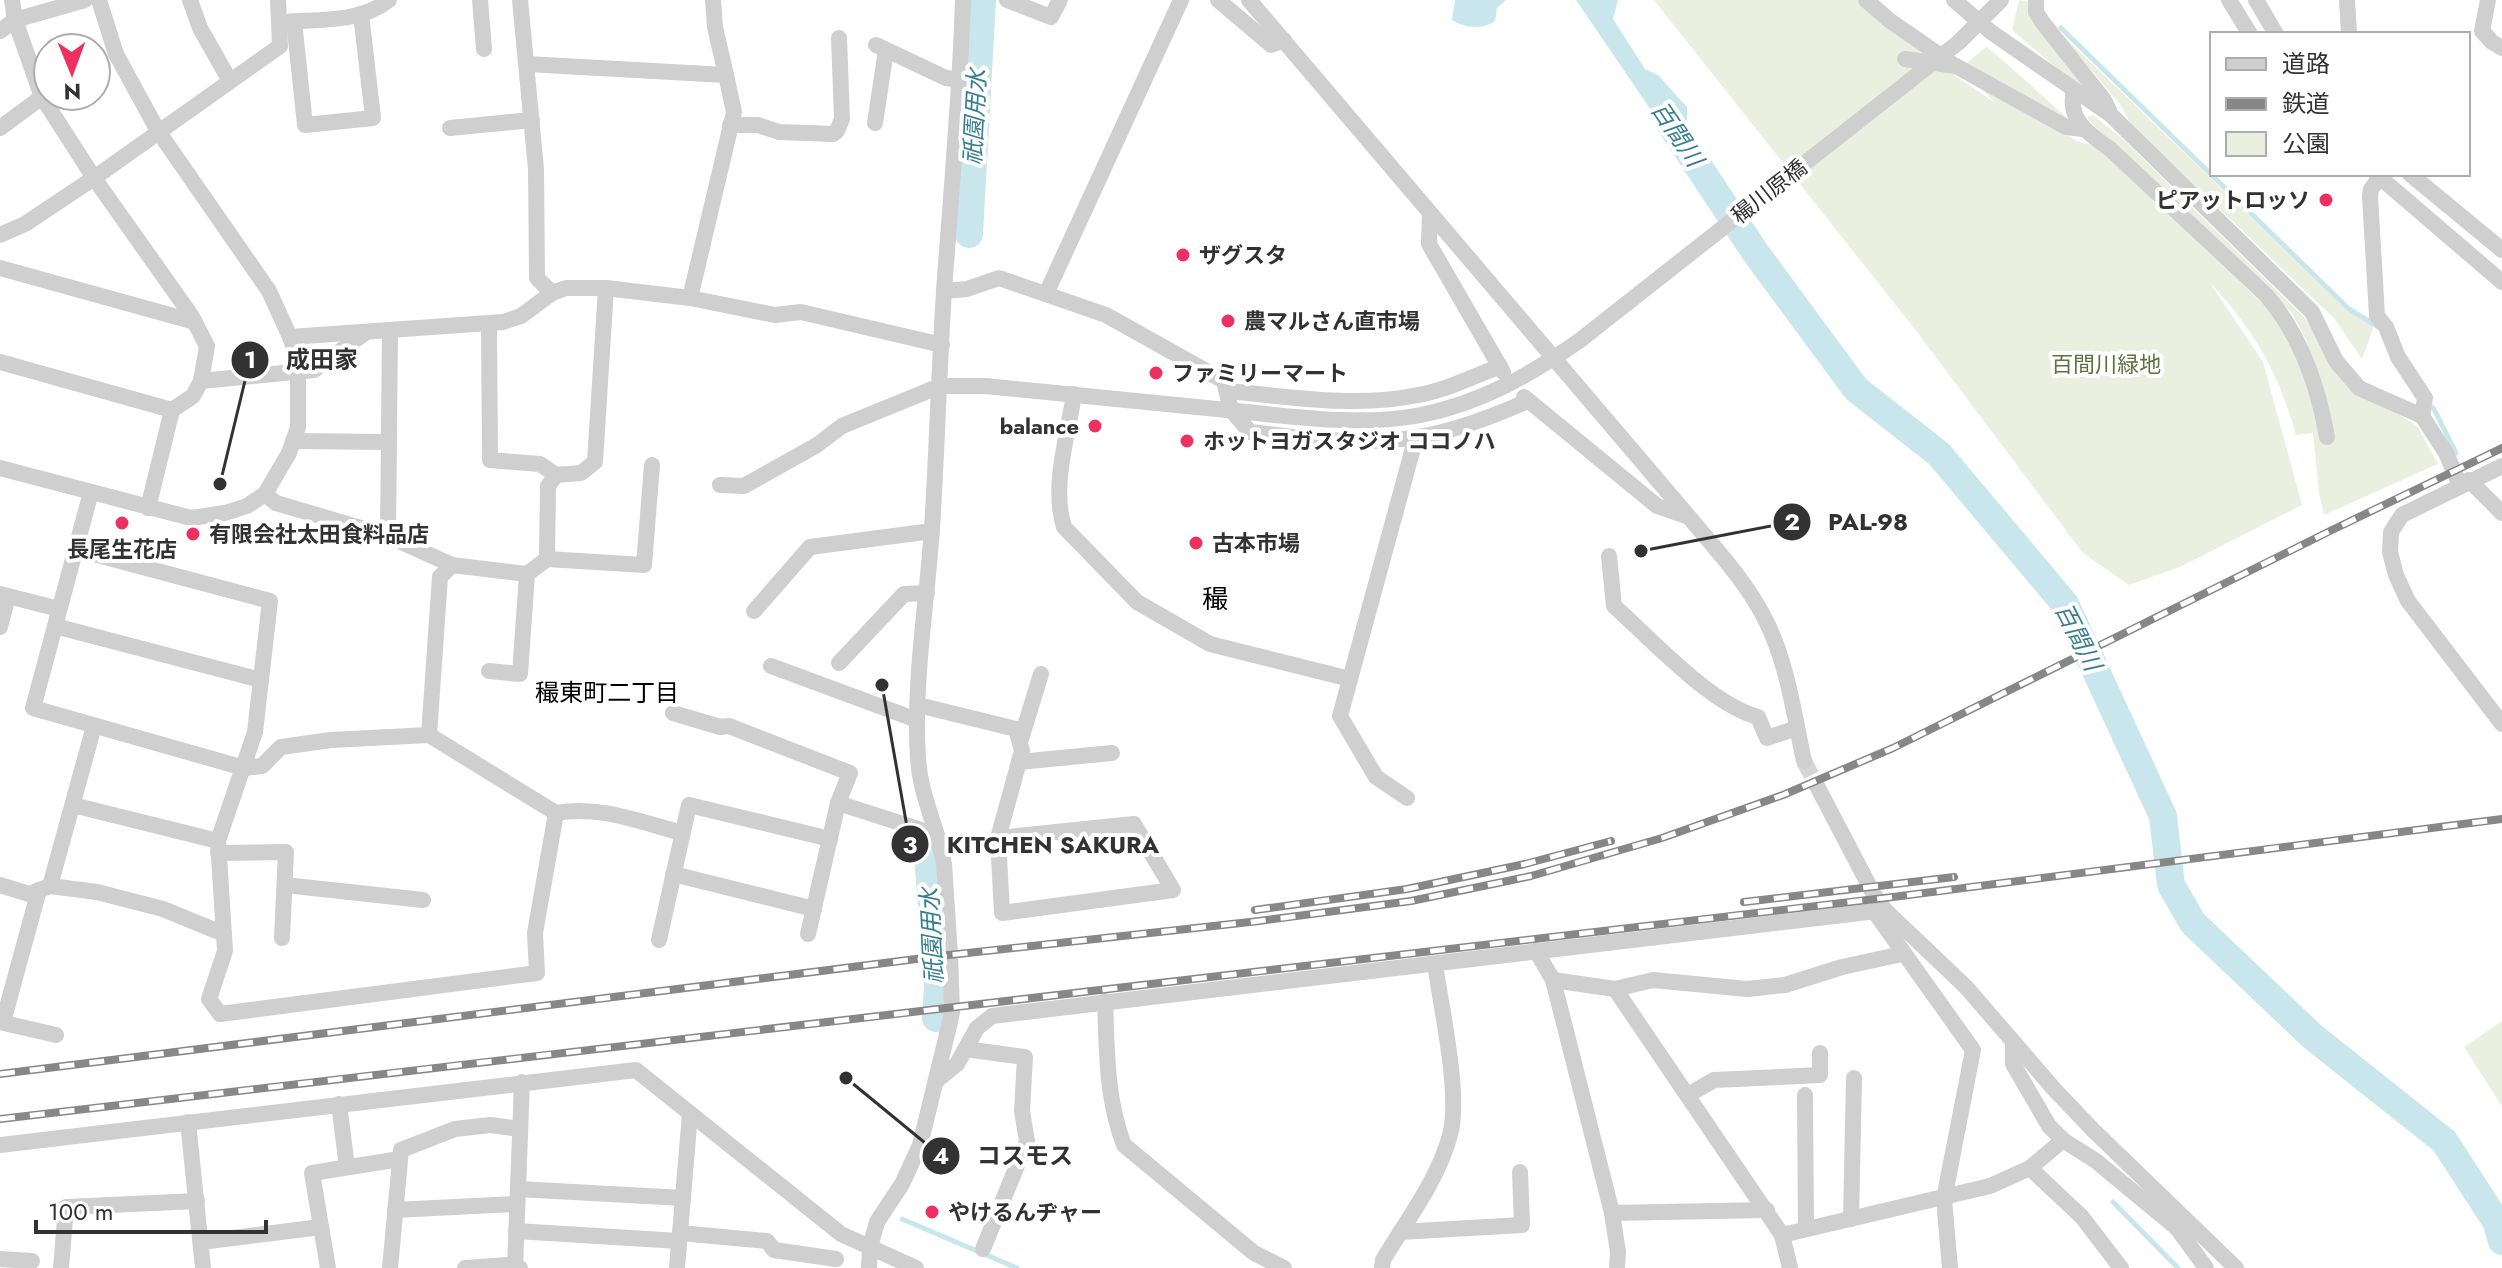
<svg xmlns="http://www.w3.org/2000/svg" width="2502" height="1268" viewBox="0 0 2502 1268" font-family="Jost,'Noto Sans JP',sans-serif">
<rect width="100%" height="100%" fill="#fff"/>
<g fill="#ebefe0">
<path d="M1654 0H1857L1951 73 1997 104 1978 86 1980 84 2077 141 2096 146 2281 321 2328 408 2306 340 2292 313 2108 140 2088 119V116H2094L2125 141 2306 319 2337 374 2417 426 2438 464 2324 515 2319 493 2313 433 2296 435C2279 374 2254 329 2210 283L2263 362 2302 505 2182 566 2129 585 2083 553 1914 328Z"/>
<polygon points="2019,0 2029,2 2033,19 2084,88 2065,75 2012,30"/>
<polygon points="2060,33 2340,303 2374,326 2362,359 2334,318 2132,126 2120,104"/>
<polygon points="1986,47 1997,55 2066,117 2065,120 1967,63"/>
<polygon points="2502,1021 2502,1106 2464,1047"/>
</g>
<g fill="#cae6ed">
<path d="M1455 0H1506L1497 8 1495 21C1483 30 1464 28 1452 20Z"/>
<polygon points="1576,0 1618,0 1613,19 1645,69 1658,75 1687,107 1687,135 1697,154 1683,157"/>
</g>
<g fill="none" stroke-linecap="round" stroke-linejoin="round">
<g stroke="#cae6ed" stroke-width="5">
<polyline points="2061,28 2349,309 2377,326"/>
<polyline points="2429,405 2434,409 2456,453"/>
<polyline points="2113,1202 2178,1268"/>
<polyline points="902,1219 1017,1268"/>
</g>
<g stroke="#cae6ed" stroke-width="28">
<polyline points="1671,125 1755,252 1856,389 1939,454 2065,604 2163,816 2171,885 2193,923 2312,1036 2444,1141 2496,1221 2502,1241"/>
<polyline points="969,234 982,0"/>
<polyline points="928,854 938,987 936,1018"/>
</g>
<polyline stroke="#d6d6d6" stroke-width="16" stroke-dasharray="16 8" stroke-linecap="butt" points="1804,761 1817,786"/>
<g stroke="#cfcfcf" stroke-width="16">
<polyline points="12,0 15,20 42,97 94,178 191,315 207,346 201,381 193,396 172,410 148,508"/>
<polyline points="190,0 200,28 230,81"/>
<polyline points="480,0 484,49"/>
<polyline points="520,0 536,169 537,278 552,293"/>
<polyline points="713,0 715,27 726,75"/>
<polyline points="1007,0 1051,17 1060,0"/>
<polyline points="1218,0 1271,45 1284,40"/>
<path d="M1249 0 1689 517C1717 551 1748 583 1767 623 1788 666 1794 715 1804 761"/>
<polyline points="1866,0 1889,20 1951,63"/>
<polyline points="1954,0 1991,32 2111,115 2312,312 2336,361 2359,388 2422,416 2446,453 2460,485"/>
<polyline points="2036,0 2036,12 2043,23 2104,100 2109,110"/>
<polyline points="2229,0 2250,34"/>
<polyline points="2256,0 2276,34"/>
<polyline points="2347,0 2349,34"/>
<polyline points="2488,0 2482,31 2492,42 2502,48"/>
<polyline points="294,21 305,125 373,118 361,14"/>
<path d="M283 22C319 19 360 23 389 0"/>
<polyline points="0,31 15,20 85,0"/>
<polyline points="1959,42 2001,0"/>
<polyline points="876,45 946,78 961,80"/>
<polyline points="1905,59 1956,66 2066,127 2083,129"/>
<polyline points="527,64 726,75 734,112 690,298"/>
<path d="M2074 91C2067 120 2089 134 2110 149L2266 295C2300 334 2318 386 2327 437"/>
<polyline points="875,123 886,50"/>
<polyline points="730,125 758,125 779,132 833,134 837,131 842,119 839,38"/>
<polyline points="0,128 42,97"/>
<polyline points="450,128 532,120"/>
<polyline points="2376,174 2502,282"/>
<polyline points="2410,174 2502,250"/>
<polyline points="2380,177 2371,189 2370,196 2377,316 2386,327 2398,357 2425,398 2422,416"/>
<polyline points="1430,213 1429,244 1503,372"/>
<polyline points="0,235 25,224 94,178 280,46 278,0"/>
<polyline points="0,268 195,322"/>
<path d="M944 291 967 289 999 278 1106 315 1224 381 1231 410 1250 432C1309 439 1370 447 1429 435 1463 428 1496 415 1528 401"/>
<polyline points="1046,294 1181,0"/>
<polyline points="489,323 490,460 540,464 556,475"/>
<polyline points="290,337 503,322 521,316 552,293 566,288 606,288 690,298 775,315 801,312 942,345"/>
<polyline points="0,362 172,410"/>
<polyline points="201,381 314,370 365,333"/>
<path d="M1228 391C1291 397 1356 408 1418 395 1446 390 1473 377 1500 366"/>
<path d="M1074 394C1068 436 1051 486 1064 527L1137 602 1210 644 1350 679"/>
<polyline points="1524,397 1657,506 1686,516"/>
<polyline points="293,441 389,442"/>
<polyline points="2502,466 2402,515 2391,532 2390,552 2396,575 2408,601 2502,724"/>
<polyline points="0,468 191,518 225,513 247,506 265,494 289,453 298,427 298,360 290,337 269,291 158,131 116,54 99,0"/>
<polyline points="2469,480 2502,513"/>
<path d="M720 485 744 486 817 445 842 426 940 386H985C1066 394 1146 402 1227 410 1291 416 1357 427 1421 415 1481 403 1530 375 1579 341"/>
<path d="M91 492 33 708 244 768 262 766 281 747 331 740 429 735 556 813C599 805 640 822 682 833"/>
<polyline points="265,494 276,503 388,536 452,565 527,574 547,559 548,486 556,475 581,473 595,462 606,288"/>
<polyline points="388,536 390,330"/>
<polyline points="75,549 270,601 255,732 218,841 225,951 209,999 220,1014 537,973 535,933 556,813"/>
<path d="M1609 556 1614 606C1651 639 1711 705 1758 717L1767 738 1797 728"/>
<polyline points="547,559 644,565 652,465"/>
<polyline points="0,594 59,609"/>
<polyline points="754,611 810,547 932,531"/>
<polyline points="55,626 261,680"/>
<polyline points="0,627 8,596"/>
<polyline points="839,663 904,594 927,593"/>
<polyline points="771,666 917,720"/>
<polyline points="489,671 520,674 527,574"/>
<polyline points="918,705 1016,729 1022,751 998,838 1002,913 1173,890 1134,824 998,838"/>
<polyline points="673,713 720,727 729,726 850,773 838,803 808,934"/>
<polyline points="429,735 440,577 452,565"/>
<polyline points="1021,739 1041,674"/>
<polyline points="1019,762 1112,753"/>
<polyline points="1817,786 1873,893 1885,910 1966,987 2054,1089 2093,1130 2236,1268"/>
<polyline points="1407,798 1376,777 1340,716 1416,437"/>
<polyline points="838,803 937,835"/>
<polyline points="73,805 218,841"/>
<polyline points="218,853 286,852 282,938"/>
<polyline points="673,874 814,909"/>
<polyline points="0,885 29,894 50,886 97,892 163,909 224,934"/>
<polyline points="285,885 423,900"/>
<polyline points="50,886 94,726"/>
<polyline points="1874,911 1973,1050 1944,1199 1950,1268"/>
<polyline points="659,940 689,805 830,839"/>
<polyline points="1536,951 1553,980 1612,1213 1618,1252 1617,1268"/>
<polyline points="1553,980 1615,989 1653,980 1747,989 1785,985 1842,967 1902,954"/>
<polyline points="1615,989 1782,1235"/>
<path d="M1105 1001C1107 1050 1106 1099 1124 1145L1254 1253 1284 1268"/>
<polyline points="0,1022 56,1035"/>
<polyline points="3,1022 39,890"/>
<polyline points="965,1049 1025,1057 1022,1111 1027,1141 983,1249"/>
<polyline points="936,1081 957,1064 977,1028 992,1016 1885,910"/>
<polyline points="1688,1095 1714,1080 1820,1075 1820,1053"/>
<polyline points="1805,1095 1806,1229"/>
<polyline points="339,1104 347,1167"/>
<polyline points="188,1122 203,1268"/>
<polyline points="2063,1140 2096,1161 2177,1228"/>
<polyline points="0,1145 636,1070 841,1234 916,1268"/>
<polyline points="2030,1168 2082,1217 2121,1268"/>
<polyline points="518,1189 683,1198"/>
<polyline points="395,1210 517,1204"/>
<polyline points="1612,1213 1767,1210"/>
<polyline points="1851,1219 1854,1078"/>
<polyline points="2183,1223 2177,1228 2206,1268"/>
<polyline points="516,1231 679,1241"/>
<polyline points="1400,1232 1522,1225 1520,1172"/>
<polyline points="680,1233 767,1241 774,1250 836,1259"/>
<polyline points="201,1242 321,1227"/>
<polyline points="0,1259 32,1261"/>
<polyline points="61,1268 66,1207 197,1201"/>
<polyline points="328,1268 312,1173 400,1159"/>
<polyline points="390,1268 401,1150 455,1129 490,1125 520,1129"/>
<polyline points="465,1268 508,1265 520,1268"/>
<polyline points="515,1268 522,1082"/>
<polyline points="677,1268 690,1114"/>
<path d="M869 1268 870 1247 877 1222 902 1184 920 1145 949 1026 952 1012 950 955 944 864C938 828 920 796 918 758 913 682 927 604 932 528 937 449 939 370 944 291 951 194 960 97 963 0"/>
<path d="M1382 1268 1383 1260C1407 1220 1438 1180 1450 1135 1461 1096 1441 1007 1435 964"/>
<polyline points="1790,1268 1782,1235 1990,1186 2030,1168 2063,1140 2049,1126 2013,1064 2013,1043"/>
</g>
<defs>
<g id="rail">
<polyline points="1744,902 1954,877"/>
<polyline points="1255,910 1407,889 1525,864 1611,841"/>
<polyline points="0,1074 940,956 1259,921 1411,901 1531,876 1662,838 1783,795 1893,748 2330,531 2502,448"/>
<polyline points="0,1119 1893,897 2502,819"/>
</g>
</defs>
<use href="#rail" stroke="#878787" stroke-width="8"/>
<use href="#rail" stroke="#fff" stroke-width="5" stroke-dasharray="15" stroke-linecap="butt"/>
<polyline stroke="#cfcfcf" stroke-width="16" points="1579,341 1959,42"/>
</g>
<g fill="#ec3161" stroke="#fff" stroke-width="3">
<circle cx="2326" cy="200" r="8"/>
<circle cx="1183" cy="255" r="8"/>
<circle cx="1228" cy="321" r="8"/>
<circle cx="1156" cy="373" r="8"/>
<circle cx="1095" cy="426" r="8"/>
<circle cx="1187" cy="441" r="8"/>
<circle cx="122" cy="523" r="8"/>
<circle cx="193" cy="534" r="8"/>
<circle cx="1196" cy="543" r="8"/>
<circle cx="932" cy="1212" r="8"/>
</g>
<g text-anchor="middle" stroke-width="8" stroke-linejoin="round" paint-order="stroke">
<g font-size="22" fill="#323232" stroke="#fff">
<text transform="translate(1769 191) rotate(-38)" y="8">穝川原橋</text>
</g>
<g font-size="22" font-weight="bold" fill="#323232" stroke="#fff" text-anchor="start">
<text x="2310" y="208" text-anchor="end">ピアットロッソ</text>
<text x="1199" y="263">ザグスタ</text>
<text x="1244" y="329">農マルさん直市場</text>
<text x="1172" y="381">ファミリーマート</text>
<text x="1079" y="434" text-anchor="end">balance</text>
<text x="1203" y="449">ホットヨガスタジオ ココノハ</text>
<text x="209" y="542">有限会社太田食料品店</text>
<text x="1212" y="551">古本市場</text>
<text x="122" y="557" text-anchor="middle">長尾生花店</text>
<text x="948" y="1220">やけるんヂャー</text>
</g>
<g font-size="22" fill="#5e703d" stroke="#fff">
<text x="2106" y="372">百間川緑地</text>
</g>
<g font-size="24" font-style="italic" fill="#397f92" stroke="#fff">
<text transform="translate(975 117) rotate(-87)" y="8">祇園用水</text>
<text transform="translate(1677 134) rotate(56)" y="8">百間川</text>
<text transform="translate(2078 637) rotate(63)" y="8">百間川</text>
<text transform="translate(932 936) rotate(-93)" y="8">祇園用水</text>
</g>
<g font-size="24" fill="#000" stroke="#fff">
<text x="607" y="701">穝東町二丁目</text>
</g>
<g font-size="26" fill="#000" stroke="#fff">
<text x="1215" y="608">穝</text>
</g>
</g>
<path fill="none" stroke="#323232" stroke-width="3" d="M220 484L250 360M1641 551L1792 522M882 685L910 844M846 1078L941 1156"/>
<g fill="#323232" stroke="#fff" stroke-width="3">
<circle cx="220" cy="484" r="8"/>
<circle cx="1641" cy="551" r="8"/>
<circle cx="882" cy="685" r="8"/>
<circle cx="846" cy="1078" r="8"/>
<circle cx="250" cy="360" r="20"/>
<circle cx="1792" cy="522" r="20"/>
<circle cx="910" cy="844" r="20"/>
<circle cx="941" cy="1156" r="20"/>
</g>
<g font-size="24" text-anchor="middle" font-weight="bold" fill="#fff">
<text x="250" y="368">1</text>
<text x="1792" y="530">2</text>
<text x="910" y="853">3</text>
<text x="941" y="1164">4</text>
</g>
<g font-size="24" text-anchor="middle" font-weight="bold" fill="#323232" stroke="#fff" stroke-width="8" stroke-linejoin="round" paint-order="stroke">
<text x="322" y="368">成田家</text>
<text x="1868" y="530">PAL-98</text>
<text x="1053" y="853">KITCHEN SAKURA</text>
<text x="1025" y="1164">コスモス</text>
</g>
<rect x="2210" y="32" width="260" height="144" fill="#ffffff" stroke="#adadad" stroke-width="2"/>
<rect x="2226" y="58" width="40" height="12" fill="#cfcfcf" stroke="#adadad" stroke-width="2"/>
<text x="2282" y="72" font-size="24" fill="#323232">道路</text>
<rect x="2226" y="98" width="40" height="12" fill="#878787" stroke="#adadad" stroke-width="2"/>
<text x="2282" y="112" font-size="24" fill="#323232">鉄道</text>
<rect x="2226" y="132" width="40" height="24" fill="#ebefe0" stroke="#adadad" stroke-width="2"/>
<text x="2282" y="152" font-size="24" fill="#323232">公園</text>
<g transform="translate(72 72) rotate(179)"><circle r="38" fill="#ffffff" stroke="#adadad" stroke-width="2"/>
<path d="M0-6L14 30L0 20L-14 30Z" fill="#ec3161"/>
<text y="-12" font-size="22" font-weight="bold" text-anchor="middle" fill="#323232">N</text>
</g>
<path d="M36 1220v12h230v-12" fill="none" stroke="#323232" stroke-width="4"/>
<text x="48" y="1220" font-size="24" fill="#323232" stroke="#ffffff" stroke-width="6" paint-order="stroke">100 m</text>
</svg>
